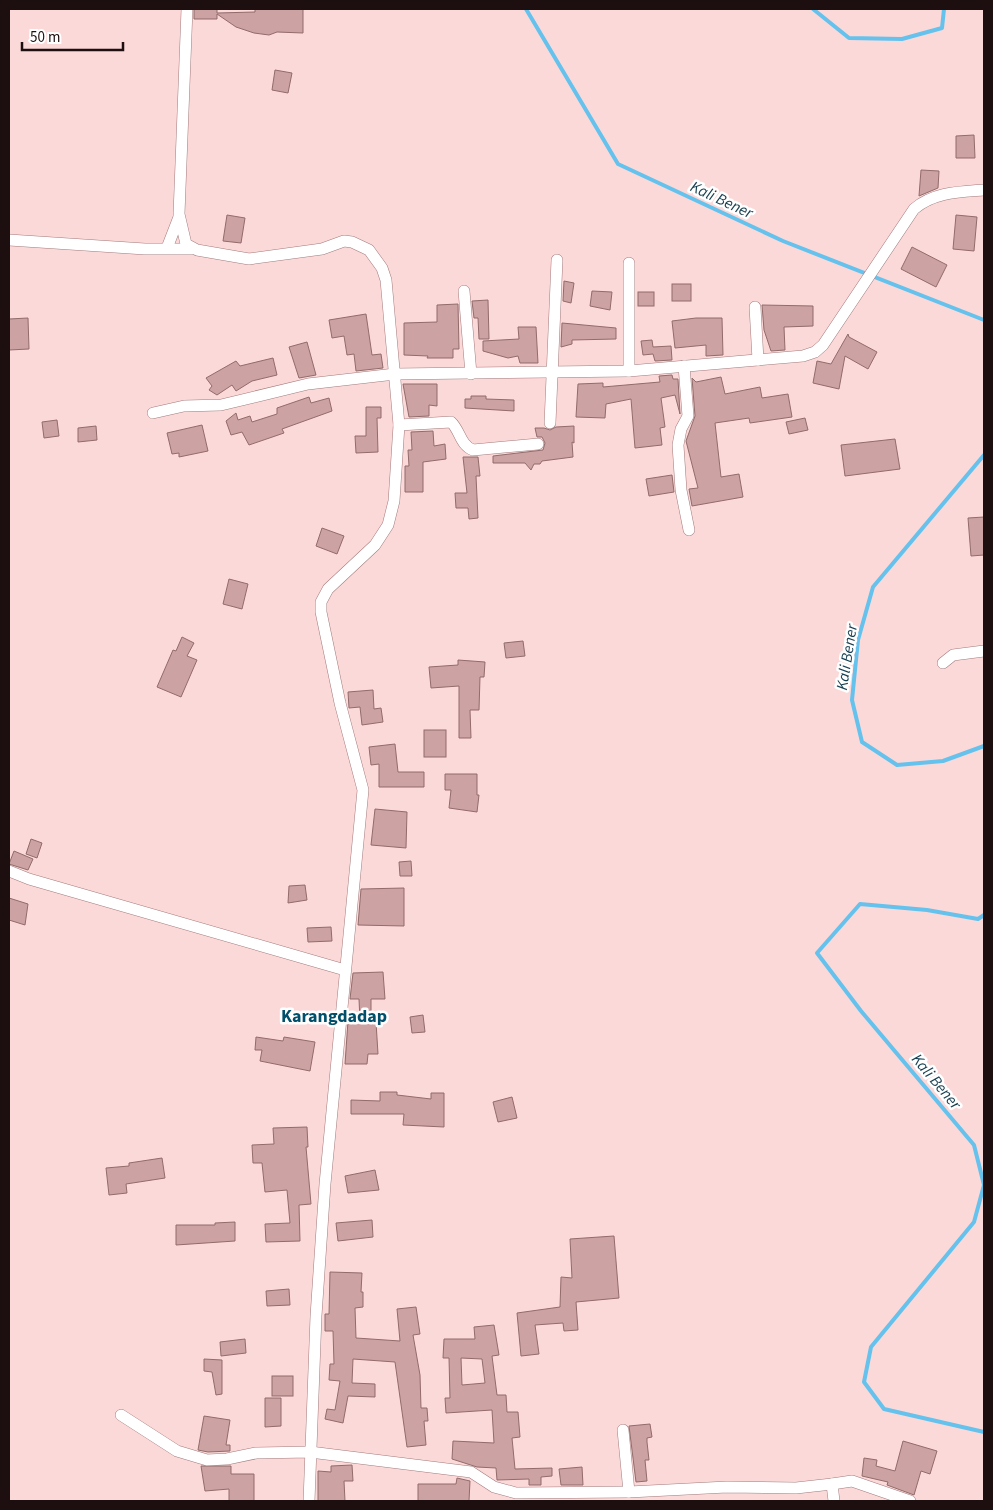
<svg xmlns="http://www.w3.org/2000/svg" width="993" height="1510" viewBox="0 0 993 1510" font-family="'Source Sans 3',sans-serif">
<rect width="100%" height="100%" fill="#fcd9d9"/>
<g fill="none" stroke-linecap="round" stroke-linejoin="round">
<g stroke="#65c2ed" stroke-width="4">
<polyline points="526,9 618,164 783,241 984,320"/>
<polyline points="813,9 849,38 902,39 942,28 944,9"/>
<polyline points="984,455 873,587 858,640 852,700 862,742 897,765 943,761 984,746"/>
<polyline points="984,915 978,919 927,910 860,904 817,953 861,1011 974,1145 984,1185 974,1222 871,1347 864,1382 884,1409 984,1432"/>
</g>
</g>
<g fill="#cca2a3" stroke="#926b6b" fill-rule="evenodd">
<polygon points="194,9 217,9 217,13 255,12 255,9 303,9 303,33 277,32 269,35 254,33 236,27 217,14 217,19 194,19"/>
<polygon points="275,70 292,73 288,93 272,90"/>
<polygon points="974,135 975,158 956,158 956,136"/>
<polygon points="921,170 939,171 938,188 919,196"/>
<polygon points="227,215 245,218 241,243 223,241"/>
<polygon points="956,215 977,217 974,251 953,249"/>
<polygon points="912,247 947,265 936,287 901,269"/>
<polygon points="564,281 574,283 571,303 563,301"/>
<rect x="672" y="284" width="19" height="17"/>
<polygon points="592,291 612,292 610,310 590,306"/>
<rect x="638" y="292" width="16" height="14"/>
<polygon points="488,300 489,339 479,339 478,318 474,318 472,301"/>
<polygon points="458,304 459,349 453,349 453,358 427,358 428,356 404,355 404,323 437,322 437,305"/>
<polygon points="762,305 813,306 813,326 784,327 785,350 771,351 764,330"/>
<polygon points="366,314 372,355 381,354 383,368 356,371 354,354 347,355 344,336 332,338 329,320"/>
<polygon points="28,318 29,349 9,350 9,319"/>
<polygon points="696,318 722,318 723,355 706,356 706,345 675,348 672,321"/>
<polygon points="562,323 616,328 616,339 572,340 572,344 561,347"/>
<polygon points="518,327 536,327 538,363 520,363 518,356 508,358 483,351 483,341 519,339"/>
<polygon points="848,334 849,337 877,352 868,369 845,356 839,389 813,383 817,361 831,364"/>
<polygon points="652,340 653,347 671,346 672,360 655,361 653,354 643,355 641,341"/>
<polygon points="307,342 316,375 299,378 289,347"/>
<polygon points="273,358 277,375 252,381 236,391 232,385 217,395 209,390 212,386 206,378 236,361 240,366"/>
<polygon points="672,375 673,379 678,379 680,414 675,395 661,398 665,427 660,428 662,445 635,448 631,399 606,404 605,418 576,417 578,384 603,383 603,387 660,382 659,376"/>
<polygon points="721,377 725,394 760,387 762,398 788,394 792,417 750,423 749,418 715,423 721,477 739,474 743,497 692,506 689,489 698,488 686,441 695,416 692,378 696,382"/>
<polygon points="403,384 437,384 437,406 429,405 429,416 409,417"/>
<polygon points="471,396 486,396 486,399 514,400 514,411 465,408 465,399 471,399"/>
<polygon points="309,397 311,403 329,398 332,411 282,429 284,433 249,445 242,432 231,435 226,421 236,413 238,420 250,416 252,422 277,414 277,408"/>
<polygon points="366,407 381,407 381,418 377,418 378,452 356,453 355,436 366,436"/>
<polygon points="805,418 808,430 789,434 786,422"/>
<polygon points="57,420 59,436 44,438 42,422"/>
<polygon points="202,425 208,451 179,457 179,453 172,454 167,433"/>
<polygon points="96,426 97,440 78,442 78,428"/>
<polygon points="574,426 574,443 572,442 573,457 542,461 540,464 534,464 531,470 525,463 493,463 493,456 543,450 545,443 542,437 537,437 535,428 544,428 550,430 556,427"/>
<polygon points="433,431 434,446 445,444 446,459 423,462 423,492 405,492 405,466 409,466 408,450 412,450 411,432"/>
<polygon points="895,439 900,469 845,476 841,445"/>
<polygon points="463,457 478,457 480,476 476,476 478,518 469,519 468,508 456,508 455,493 467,493"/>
<polygon points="672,475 674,492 649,496 646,479"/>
<polygon points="984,517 984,555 971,556 968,518"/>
<polygon points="322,528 344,536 337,554 316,546"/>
<polygon points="229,579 248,584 242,609 223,604"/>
<polygon points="182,637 194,643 187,656 197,660 181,697 157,687 173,650 176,651"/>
<polygon points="523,641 525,656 506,658 504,643"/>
<polygon points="458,660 485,662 484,677 480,677 479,710 470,710 471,738 459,738 459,686 431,688 429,667 458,665"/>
<polygon points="373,690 374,709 381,708 383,722 362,725 360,707 349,708 348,692"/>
<rect x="424" y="730" width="22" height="27"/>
<polygon points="395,744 398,772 424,772 424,787 379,787 379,764 371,765 369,747"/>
<polygon points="445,774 477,774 477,795 479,795 477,812 449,808 451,790 445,790"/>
<polygon points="375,809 407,812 406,848 371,845"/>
<polygon points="31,839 42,843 37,858 26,854"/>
<polygon points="14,851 33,859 28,870 9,864"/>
<polygon points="411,861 412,876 400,876 399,862"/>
<polygon points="305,885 307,900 288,903 289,886"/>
<polygon points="404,888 404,926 358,925 361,889"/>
<polygon points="9,898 28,904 25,925 9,920"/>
<polygon points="331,927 332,941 308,942 307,928"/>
<polygon points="383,972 385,999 371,999 371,1022 376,1022 378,1054 368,1054 367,1064 345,1064 348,1021 360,1021 359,999 350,999 353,973"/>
<polygon points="423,1015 425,1032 412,1033 410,1017"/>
<polygon points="256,1037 283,1041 284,1037 315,1042 310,1071 260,1061 262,1050 255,1050"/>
<polygon points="380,1092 397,1092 397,1095 431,1099 431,1093 444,1093 444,1127 403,1125 404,1114 351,1114 351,1100 380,1101"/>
<polygon points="512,1097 517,1118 498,1122 493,1102"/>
<polygon points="307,1127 308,1147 306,1147 311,1204 299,1205 300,1241 266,1242 265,1224 290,1223 287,1190 265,1192 262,1163 253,1163 252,1145 274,1144 273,1128"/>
<polygon points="162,1158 165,1178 126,1184 127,1193 109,1195 106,1168 129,1166 129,1163"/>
<polygon points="375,1170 379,1190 348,1193 345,1176"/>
<polygon points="372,1220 373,1237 338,1241 336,1223"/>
<polygon points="235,1222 235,1241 176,1245 176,1225 215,1225 215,1223"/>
<polygon points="614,1236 619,1298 576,1302 578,1330 564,1331 563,1323 535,1325 539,1354 521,1356 517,1313 560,1307 561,1277 572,1278 570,1239"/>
<polygon points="330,1272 362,1273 361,1292 363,1292 363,1307 355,1308 356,1338 400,1341 397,1309 416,1307 420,1334 413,1335 420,1375 421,1408 427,1408 428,1421 424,1421 426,1445 407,1447 395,1362 353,1359 352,1383 375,1384 375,1397 348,1396 343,1423 325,1419 327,1409 335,1410 340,1381 329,1380 330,1364 334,1364 333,1331 325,1331 325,1314 329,1314"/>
<polygon points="289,1289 290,1305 267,1306 266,1291"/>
<path d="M494 1325 499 1355 492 1356 497 1395H506L507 1412H518L520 1437 512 1438 515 1469 552 1468V1476L541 1477V1485H529V1479L497 1480 496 1468 477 1467 452 1459 453 1441 494 1443 492 1410 446 1413 445 1398H450L449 1358H443L444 1339H475L474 1327ZM461 1358 482 1359 485 1383 462 1385Z"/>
<polygon points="245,1339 246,1353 221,1356 220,1342"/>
<polygon points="204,1359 222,1360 222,1394 216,1395 212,1372 204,1371"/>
<rect x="272" y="1376" width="21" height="20"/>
<polygon points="265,1398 281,1398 281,1426 265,1427"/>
<polygon points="204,1416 230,1420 226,1445 230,1445 230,1451 208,1452 198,1450"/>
<polygon points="650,1424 652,1437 647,1438 647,1442 649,1460 645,1460 647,1481 636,1482 629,1426"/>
<polygon points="903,1441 937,1451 930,1474 921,1471 914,1495 887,1485 888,1482 862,1476 864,1458 877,1460 876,1466 895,1471"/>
<polygon points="352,1465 353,1481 344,1481 345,1501 318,1501 318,1471 331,1472 331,1466"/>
<polygon points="201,1466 231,1466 231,1474 254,1474 254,1501 229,1501 229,1489 205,1491"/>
<polygon points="582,1467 583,1485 561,1485 559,1469"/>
<polygon points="457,1478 470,1481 469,1501 418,1501 418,1484 456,1484"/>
</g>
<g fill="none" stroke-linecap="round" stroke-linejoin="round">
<defs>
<g id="minor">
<polyline points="187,9 179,214 186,244 197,250 249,259 322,249 344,241 352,242 369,250 382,268 386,280 399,425 394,501 388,525 375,545 328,589 321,602 321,612 340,703 363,790 325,1184 316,1316 309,1501"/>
<polyline points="9,240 145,249 191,249"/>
<polyline points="167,248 179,217"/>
<polyline points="629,263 629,371"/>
<polyline points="464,291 471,374"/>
<polyline points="755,307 758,360"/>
<polyline points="684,366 688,416 681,429 678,445 681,490 689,530"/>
<path d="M153 413 184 406 221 405 308 384 395 374 629 371 803 356 815 352 823 345 914 209C934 192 959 192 984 190"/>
<polyline points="550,423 557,260"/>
<path d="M399 425 451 422C460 430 460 445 473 450L538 444"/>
<polyline points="943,663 953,655 984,651"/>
<polyline points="9,871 29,879 345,970"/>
<polyline points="121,1415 177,1451 207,1460 227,1459 256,1453 310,1452 471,1472 494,1487 516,1493 629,1492"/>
<polyline points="623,1430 629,1492 727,1487 796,1488 832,1484"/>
<polyline points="834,1501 832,1484 852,1481 910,1501"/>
</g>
</defs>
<use href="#minor" stroke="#a37b7c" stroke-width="12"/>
<use href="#minor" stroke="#fff" stroke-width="11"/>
</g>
<g text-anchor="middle" stroke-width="5" stroke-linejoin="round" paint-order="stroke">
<g font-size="16" font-style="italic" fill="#153e50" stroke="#fff">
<text transform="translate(722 199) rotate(25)" y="6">Kali Bener</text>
<text transform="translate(846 657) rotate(-81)" y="6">Kali Bener</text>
<text transform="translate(937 1081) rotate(50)" y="6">Kali Bener</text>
</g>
<g font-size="18" font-weight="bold" fill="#014f6b" stroke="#fff">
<text x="334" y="1022">Karangdadap</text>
</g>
</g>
<rect width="993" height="1510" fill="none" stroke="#1d0e0f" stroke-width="20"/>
<path d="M22 42v8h101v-8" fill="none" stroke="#1d0e0f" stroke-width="2.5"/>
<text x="30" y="42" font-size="15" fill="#1d0e0f" stroke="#ffffff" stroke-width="4" paint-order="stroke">50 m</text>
</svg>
